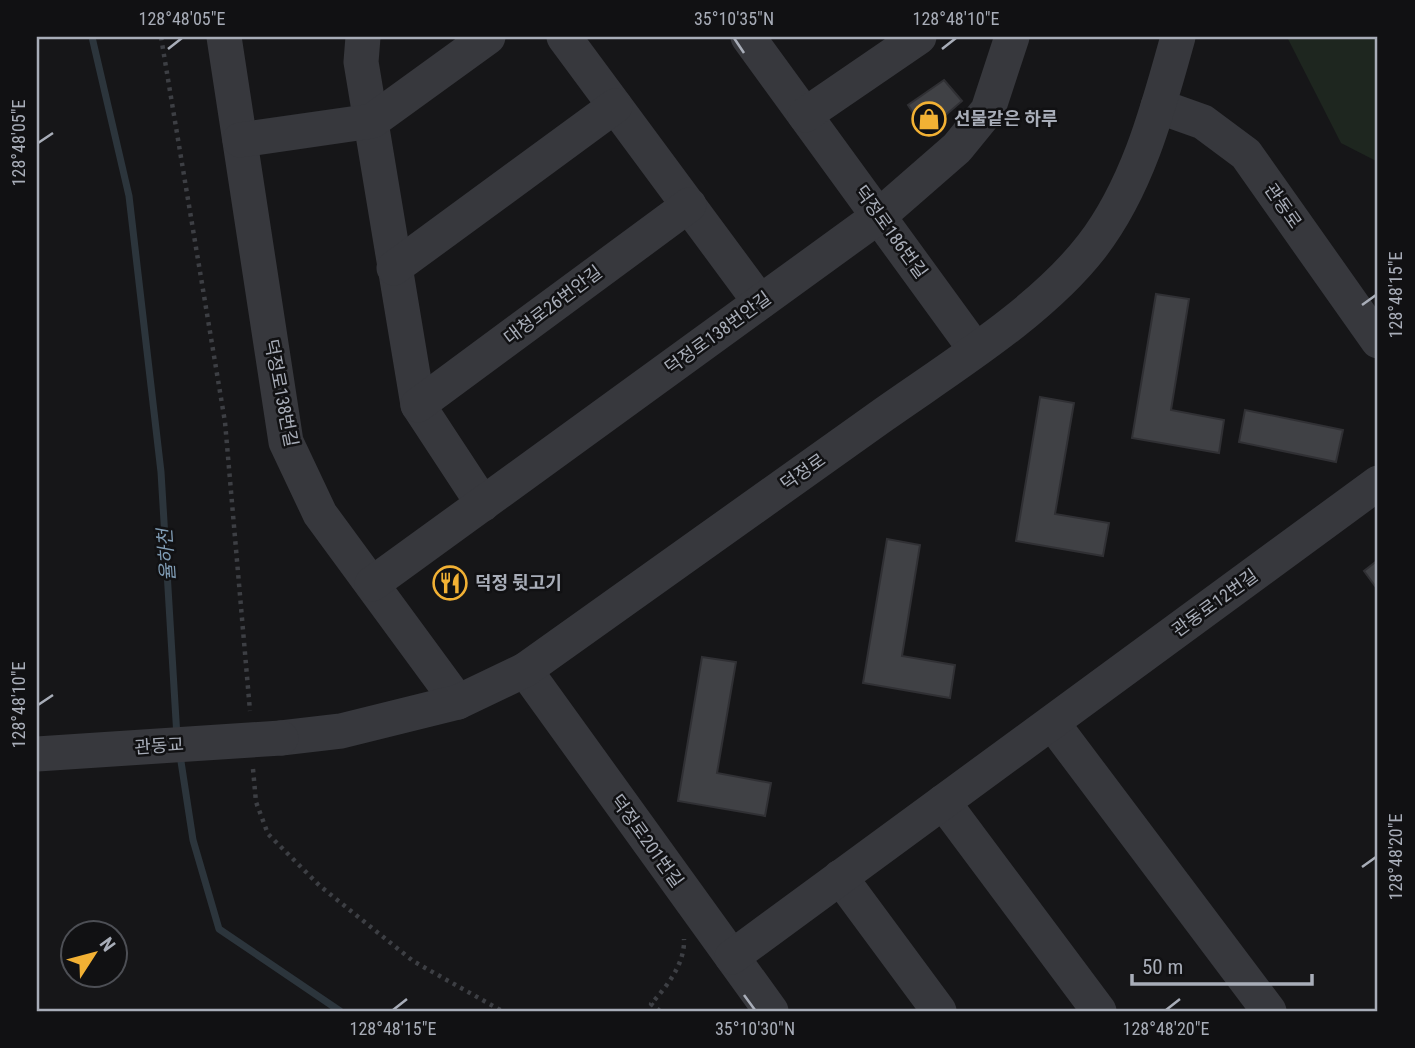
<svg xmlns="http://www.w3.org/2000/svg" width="1415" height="1048" viewBox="0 0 1415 1048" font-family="'Roboto Condensed','Noto Sans KR',sans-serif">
<rect width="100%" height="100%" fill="#161618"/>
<polygon fill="#1e261f" points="1287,37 1378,37 1378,162 1341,143"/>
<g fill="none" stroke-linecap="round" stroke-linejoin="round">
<g stroke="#2c353c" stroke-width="7">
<polyline points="92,37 129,196 161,472 177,737"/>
<polyline points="180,755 193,840 219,929 340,1011"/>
</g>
</g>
<g fill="#404145" stroke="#303034" stroke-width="2">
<polygon points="944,80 962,101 926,132 908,105"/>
<polygon points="1156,294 1189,299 1171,410 1224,420 1219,453 1132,438"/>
<polygon points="1040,397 1074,403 1055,514 1109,523 1103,556 1016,541"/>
<polygon points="1245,410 1343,430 1336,462 1239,442"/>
<polygon points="887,539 920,545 902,656 955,665 950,698 863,683"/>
<polygon points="1378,560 1378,590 1364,571"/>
<polygon points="702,657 736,662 717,773 771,783 765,816 678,801"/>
</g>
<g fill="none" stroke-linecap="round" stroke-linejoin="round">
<g stroke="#3d3f44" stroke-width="4.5" stroke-dasharray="3.5 5" stroke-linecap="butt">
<polyline points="161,37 225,422 250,711"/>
<polyline points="253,769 256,802 268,834 320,886 413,961 502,1011"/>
<path d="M660 1011 651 1004C667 986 685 964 684 939"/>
</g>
<g stroke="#37383d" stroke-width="35">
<polyline points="224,37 286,442 320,514 458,702"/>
<polyline points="363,37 361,62 418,405 483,504"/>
<polyline points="564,37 760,302"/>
<polyline points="748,37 975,349"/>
<polyline points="1158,106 1203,122 1246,154 1378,341"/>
<polyline points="805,115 919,37"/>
<polyline points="240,140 372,121 488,37"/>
<polyline points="394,268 615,106"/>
<polyline points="418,405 689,205"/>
<polyline points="372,584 879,216 957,148 988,110 1012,37"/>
<polyline points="525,670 771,1011"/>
<polyline points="1053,724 1269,1011"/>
<path d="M281 738 341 731 458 702 525 670C644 585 764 500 883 415 951 367 1041 312 1092 246 1138 186 1158 109 1178 37"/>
<polyline points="943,802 1099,1011"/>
<polyline points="840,877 939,1011"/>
<polyline points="732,957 1378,483"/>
</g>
<polyline stroke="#37383d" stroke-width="35" points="37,754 281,738"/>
</g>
<path fill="none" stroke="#a8adb8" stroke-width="2.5" d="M734 38 744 53M168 49 182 38M942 49 956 38M38 143 53 133M1362 305 1376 295M38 705 53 695M1362 867 1376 857M744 995 755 1010M393 1010 407 999M1166 1010 1180 999"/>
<defs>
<symbol id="shop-ring" viewBox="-11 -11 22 22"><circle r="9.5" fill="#111113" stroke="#f2b134" stroke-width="1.5"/><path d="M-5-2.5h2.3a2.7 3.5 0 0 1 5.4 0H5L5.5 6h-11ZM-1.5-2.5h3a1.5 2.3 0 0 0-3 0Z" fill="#f2b134"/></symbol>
<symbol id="restaurant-ring" viewBox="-11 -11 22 22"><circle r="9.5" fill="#111113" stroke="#f2b134" stroke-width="1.5"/><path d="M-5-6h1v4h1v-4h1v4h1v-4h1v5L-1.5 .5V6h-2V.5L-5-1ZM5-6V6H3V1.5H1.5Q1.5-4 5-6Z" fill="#f2b134"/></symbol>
</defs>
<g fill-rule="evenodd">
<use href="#shop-ring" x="910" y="100" width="38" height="38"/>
<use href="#restaurant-ring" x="431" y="564" width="38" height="38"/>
</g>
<g text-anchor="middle" stroke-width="5" stroke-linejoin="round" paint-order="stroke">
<g font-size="18" font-weight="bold" fill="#a8adb8" stroke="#111113" text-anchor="start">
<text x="954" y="125">선물같은 하루</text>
<text x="475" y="589">덕정 뒷고기</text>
</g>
<g font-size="18" fill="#a8adb8" stroke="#111113">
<text transform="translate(1283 206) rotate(55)" y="6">관동로</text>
<text transform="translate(891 232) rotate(54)" y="6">덕정로186번길</text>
<text transform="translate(553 305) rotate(-37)" y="6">대청로26번안길</text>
<text transform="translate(718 333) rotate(-36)" y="6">덕정로138번안길</text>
<text transform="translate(281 393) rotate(79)" y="6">덕정로138번길</text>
<text transform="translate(803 472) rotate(-35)" y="6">덕정로</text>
<text transform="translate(1215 603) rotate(-36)" y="6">관동로12번길</text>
<text transform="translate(159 746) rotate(-4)" y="6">관동교</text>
<text transform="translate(647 841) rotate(54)" y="6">덕정로201번길</text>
</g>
<g font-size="19" font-style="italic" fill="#7f9bb3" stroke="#111113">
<text transform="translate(166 555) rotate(-94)" y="7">율하천</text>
</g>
</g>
<rect width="1415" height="1048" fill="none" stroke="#111113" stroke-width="77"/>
<g transform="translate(94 954) rotate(54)"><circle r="33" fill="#111113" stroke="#4d4f55" stroke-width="2"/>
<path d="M0-5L12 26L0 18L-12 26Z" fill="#f2b134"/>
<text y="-10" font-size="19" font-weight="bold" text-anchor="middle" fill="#a8adb8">N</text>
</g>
<path d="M1132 974v10h180v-10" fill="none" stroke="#a8adb8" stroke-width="3.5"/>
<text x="1142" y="974" font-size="21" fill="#a8adb8" stroke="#111113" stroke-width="5" paint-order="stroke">50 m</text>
<rect x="38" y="38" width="1338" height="972" fill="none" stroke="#a8adb8" stroke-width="2.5"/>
<g font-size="18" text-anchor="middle" fill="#a8adb8">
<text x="182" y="25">128°48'05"E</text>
<text x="734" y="25">35°10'35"N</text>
<text x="956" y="25">128°48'10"E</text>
<text transform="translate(19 143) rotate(-90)" y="6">128°48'05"E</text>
<text transform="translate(1396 295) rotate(-90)" y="6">128°48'15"E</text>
<text transform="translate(19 705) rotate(-90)" y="6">128°48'10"E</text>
<text transform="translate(1396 857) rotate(-90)" y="6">128°48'20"E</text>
<text x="393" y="1035">128°48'15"E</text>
<text x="755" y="1035">35°10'30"N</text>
<text x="1166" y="1035">128°48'20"E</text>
</g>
</svg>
